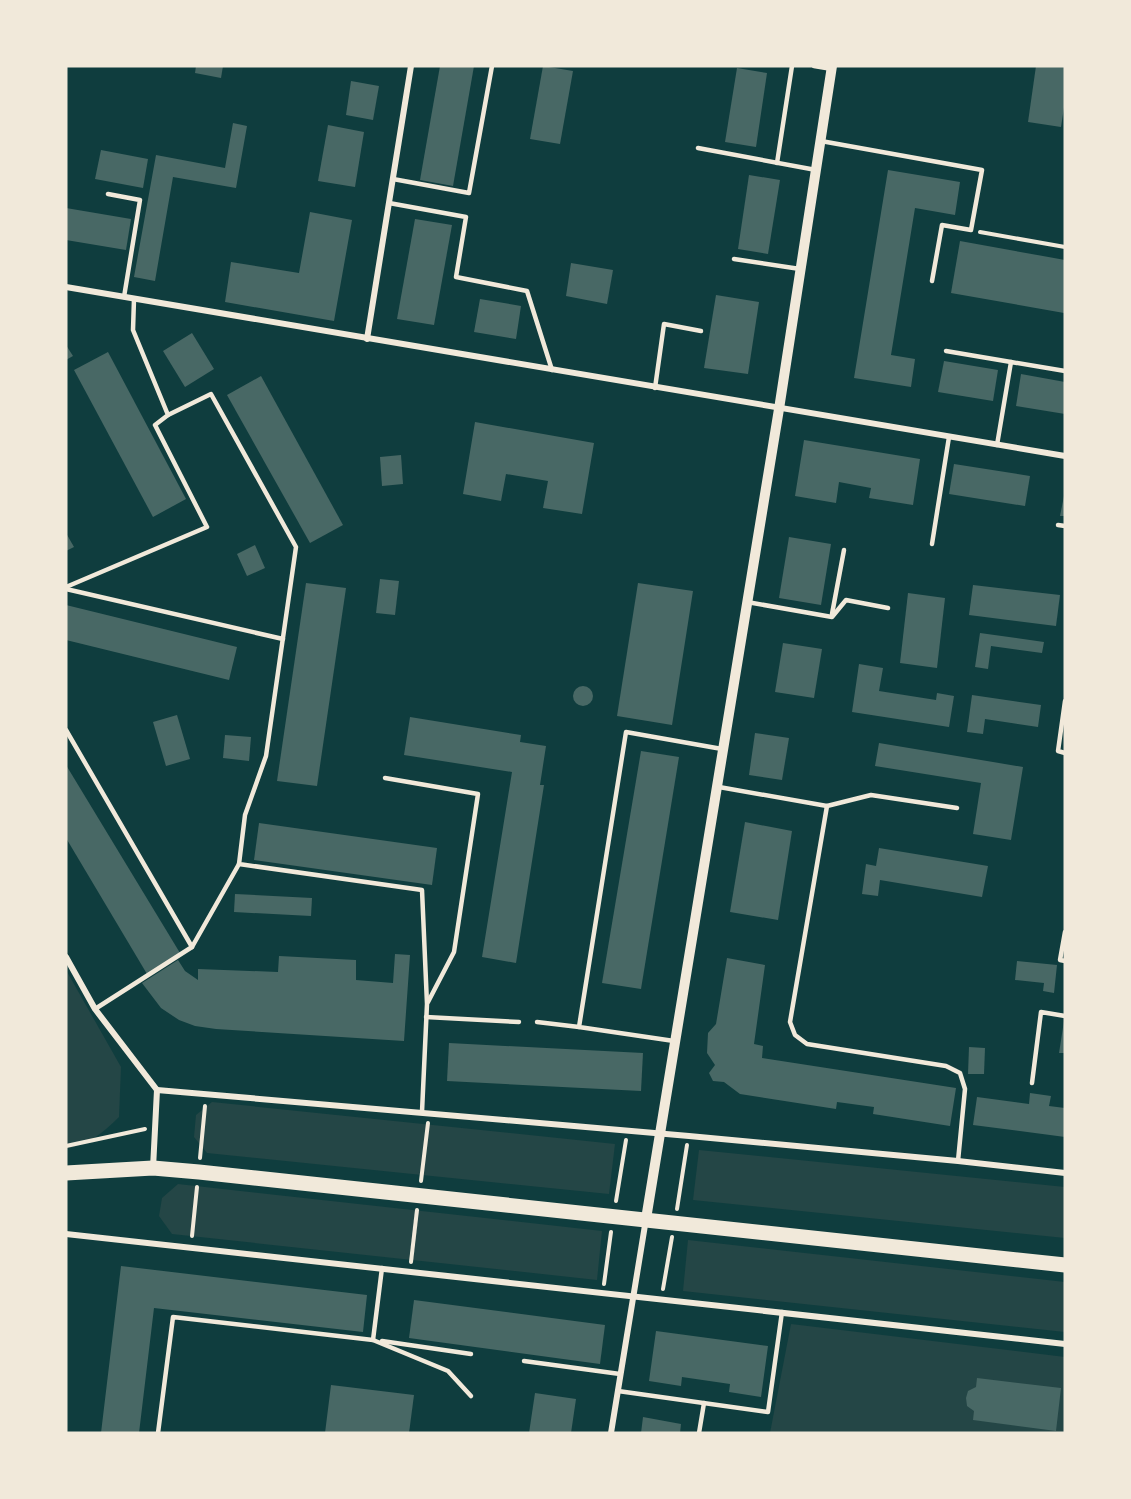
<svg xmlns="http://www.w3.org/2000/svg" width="1131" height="1499" viewBox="0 0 1131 1499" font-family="Rubik,sans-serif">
<rect width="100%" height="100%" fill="#0f3d3e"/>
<g fill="#244646">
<path d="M66 970 121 1067 119 1117C104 1132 88 1145 66 1149Z"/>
<polygon points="212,1102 615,1144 609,1194 207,1153 194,1137 196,1115"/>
<polygon points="699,1150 1065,1187 1065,1238 693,1200"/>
<polygon points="178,1184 602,1231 597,1280 172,1234 159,1216 162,1198"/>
<polygon points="688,1240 1065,1282 1065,1332 683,1291"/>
<polygon points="791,1324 1065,1357 1064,1433 770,1433"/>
</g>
<g fill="#486865">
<polygon points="196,66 223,66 221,78 195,73"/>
<polygon points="440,66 474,66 453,186 420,180"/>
<polygon points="543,66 573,71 560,144 530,139"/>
<polygon points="1036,66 1065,66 1065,101 1061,127 1028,122"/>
<polygon points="737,68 767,73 756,147 725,142"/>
<polygon points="351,81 379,86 373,120 346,115"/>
<polygon points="233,123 247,126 236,188 173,177 155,281 134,277 156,155 225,168"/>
<polygon points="328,125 364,132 355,187 318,181"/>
<polygon points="101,150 148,159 143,188 95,179"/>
<polygon points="888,170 960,182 955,215 915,208 891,355 915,359 911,387 854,378"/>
<polygon points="749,175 780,180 768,254 738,249"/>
<polygon points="66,208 131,219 126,250 66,240"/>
<polygon points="310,212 352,220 334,321 225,302 231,262 299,273"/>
<polygon points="415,219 452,225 434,325 397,319"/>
<polygon points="960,241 1065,260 1064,313 951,293"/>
<polygon points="571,263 613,270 607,304 566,296"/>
<polygon points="716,295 759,302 748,374 704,368"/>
<polygon points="480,299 521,306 516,339 474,332"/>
<polygon points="192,333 214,369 185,387 163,351"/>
<polygon points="66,345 73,356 66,360"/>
<polygon points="108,352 186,499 153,517 74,370"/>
<polygon points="944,361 998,370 993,401 938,392"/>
<polygon points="1021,374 1065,382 1065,414 1016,406"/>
<polygon points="261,376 343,525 310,543 227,395"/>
<polygon points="475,422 594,443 582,514 543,508 548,481 506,474 501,501 463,494"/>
<polygon points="804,440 920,459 913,505 869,498 871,488 839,482 836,503 795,496"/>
<polygon points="401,455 403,484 382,486 380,457"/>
<polygon points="954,464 1030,476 1025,506 949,494"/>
<polygon points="1064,496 1065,496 1065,516 1060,516"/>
<polygon points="66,533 74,547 66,551"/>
<polygon points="789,537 831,544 821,605 779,598"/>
<polygon points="255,545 265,568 247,576 237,554"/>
<polygon points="380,579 399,581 395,615 376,613"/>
<polygon points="306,583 346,588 317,786 277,781"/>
<polygon points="638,583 693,591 672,725 617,716"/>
<polygon points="973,585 1060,595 1056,626 969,615"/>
<polygon points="908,593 945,598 937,668 900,663"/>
<polygon points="66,605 237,647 229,680 66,640"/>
<polygon points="980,633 1044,642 1042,653 991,646 988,669 975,667"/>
<polygon points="783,643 822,649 814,698 775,692"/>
<polygon points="859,664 883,668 879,691 936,700 937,693 954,696 949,727 852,712"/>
<circle cx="583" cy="696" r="10"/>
<polygon points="972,695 1041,705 1038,727 985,719 983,734 967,732"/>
<polygon points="177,715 190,759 166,766 153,722"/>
<polygon points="410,717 521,735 520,742 546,746 540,785 544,785 516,963 482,957 512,772 404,755"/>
<polygon points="755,733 789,738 782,780 749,775"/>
<polygon points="225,735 251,737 249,761 223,758"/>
<polygon points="879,743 1023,767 1011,840 973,834 981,783 875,766"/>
<polygon points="641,751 679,757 641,989 602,983"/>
<polygon points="66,765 180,953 147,974 66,838"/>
<polygon points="745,822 792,831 778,920 730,912"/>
<polygon points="259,823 437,848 432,885 254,860"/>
<polygon points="879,848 988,866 982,897 880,880 878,896 862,894 866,864 876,866"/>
<polygon points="235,894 312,898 311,916 234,912"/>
<polygon points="395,954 410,955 404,1041 216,1029 195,1026 179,1020 161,1008 142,983 178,960 185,971 198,980 198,969 278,972 279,956 356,960 356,980 393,983"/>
<polygon points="727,958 765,965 754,1044 763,1046 762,1058 956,1088 950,1126 873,1114 874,1107 837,1102 836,1109 740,1094 724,1082 713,1081 709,1073 715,1065 707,1053 708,1033 716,1024"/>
<polygon points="1017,961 1057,965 1054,993 1043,991 1044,983 1015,980"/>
<polygon points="1064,1021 1065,1021 1065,1053 1059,1053"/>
<polygon points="449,1043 643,1053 641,1091 447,1081"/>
<polygon points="969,1047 985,1048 984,1074 968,1074"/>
<polygon points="1030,1093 1051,1096 1049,1106 1065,1108 1065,1137 973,1125 977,1097 1029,1104"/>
<polygon points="121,1266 367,1295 363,1332 154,1308 139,1433 101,1433"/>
<polygon points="414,1300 605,1325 600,1364 409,1338"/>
<polygon points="656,1331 768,1346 761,1397 729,1392 730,1384 682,1377 681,1386 649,1381"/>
<polygon points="977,1378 1061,1388 1056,1431 973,1420 974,1411 967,1406 966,1398 968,1391 976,1387"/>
<polygon points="331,1385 414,1395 409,1433 325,1433"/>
<polygon points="535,1393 576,1399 571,1433 529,1433"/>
<polygon points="643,1417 681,1424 680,1433 641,1433"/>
</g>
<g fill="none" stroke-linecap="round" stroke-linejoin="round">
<g stroke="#f1e9da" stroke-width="4">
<polyline points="980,232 1065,247"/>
<polyline points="66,1146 145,1129"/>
<polyline points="200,1158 205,1106"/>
<polyline points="421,1181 428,1123"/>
<polyline points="616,1201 626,1140"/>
<polyline points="677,1209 687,1145"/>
<polyline points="192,1236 197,1187"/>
<polyline points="411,1262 417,1210"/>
<polyline points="604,1284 611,1232"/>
<polyline points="663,1289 672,1237"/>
</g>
<g stroke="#f1e9da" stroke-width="4.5">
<polyline points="814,66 832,69"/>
<polyline points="821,141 982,170 971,230 942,225 932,281"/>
<polyline points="698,148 816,170"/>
<polyline points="777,163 792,66"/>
<polyline points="393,179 469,193 492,66"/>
<polyline points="108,194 140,200 124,297"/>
<polyline points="389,203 466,217 456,277 527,291 552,370"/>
<polyline points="734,259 800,269"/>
<polyline points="946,351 1011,362"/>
<polyline points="655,388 664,324 701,331"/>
<polyline points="168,415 211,394 296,547 266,756 245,815 239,864 422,890 427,1004 422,1112"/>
<polyline points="997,445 1011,362 1065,371"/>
<polyline points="1058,525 1065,526"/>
<polyline points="932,544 949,437"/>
<polyline points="66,587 207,527 155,425 168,415 133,330 134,299"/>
<polyline points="66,589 283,639"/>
<polyline points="747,602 832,617 846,600 888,608"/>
<polyline points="832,614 844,550"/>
<polyline points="1065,701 1058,751 1065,753"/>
<polyline points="66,730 192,947"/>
<polyline points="385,778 478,794 454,952 428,1002"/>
<polyline points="719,787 827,806 871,795 957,808"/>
<polyline points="827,806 790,1022 795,1035 807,1044 946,1066 960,1073 965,1089 958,1161"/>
<polyline points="1065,932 1060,960 1065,961"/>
<polyline points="95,1009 192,947 239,864"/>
<polyline points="426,1017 519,1022"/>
<polyline points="537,1022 579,1027"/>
<polyline points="674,1041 579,1027 626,732 722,749"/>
<polyline points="1032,1083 1041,1012 1065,1016"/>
<polyline points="373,1340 448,1371 471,1396"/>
<polyline points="382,1341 471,1354"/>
<polyline points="524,1361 620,1374"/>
<polyline points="618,1391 768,1412 782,1312"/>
<polyline points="158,1433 173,1317 373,1340 382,1268"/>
<polyline points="699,1433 704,1403"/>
</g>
<g stroke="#f1e9da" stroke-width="6">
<polyline points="66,287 1065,456"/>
<polyline points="367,339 411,66"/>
<polyline points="66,957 95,1009 157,1090 153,1168"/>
<polyline points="157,1090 689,1136 958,1161 1065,1173"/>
<polyline points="66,1234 1065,1344"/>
<polyline points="611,1433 646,1219"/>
</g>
<polyline stroke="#f1e9da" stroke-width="10" points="646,1219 779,409 832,66"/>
<polyline stroke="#f1e9da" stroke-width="15" points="66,1173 153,1168 199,1172 1065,1265"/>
</g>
<rect width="1131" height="1499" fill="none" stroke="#f1e9da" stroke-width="135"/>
</svg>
